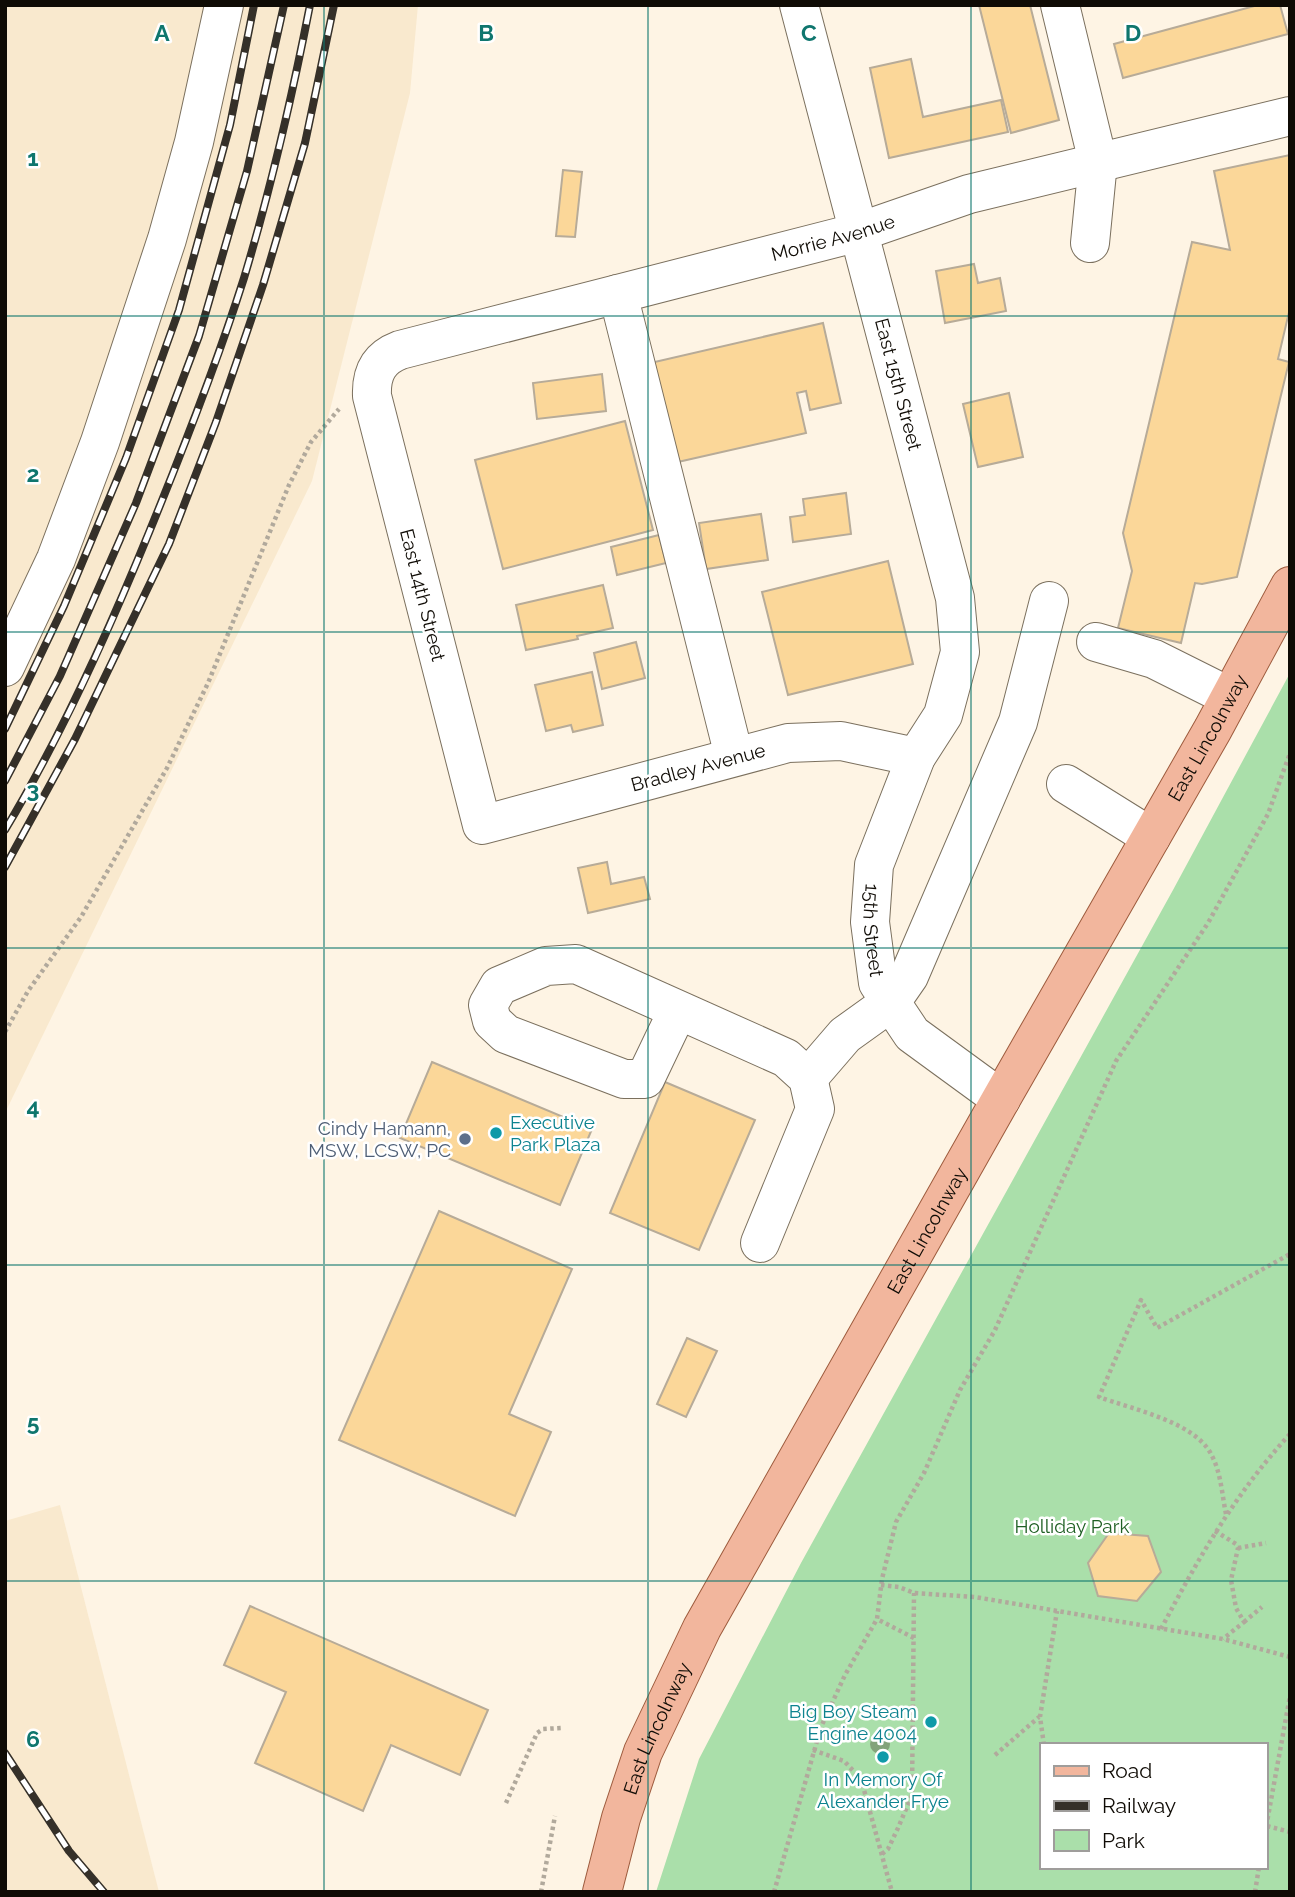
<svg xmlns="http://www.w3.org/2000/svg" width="1295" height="1897" viewBox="0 0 1295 1897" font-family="Raleway,sans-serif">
<rect width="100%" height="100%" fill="#fef4e4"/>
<g fill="#f9e9ce">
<polygon points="5,5 418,5 410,93 312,481 5,1113"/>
<polygon points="60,1505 159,1892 5,1892 5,1521"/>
</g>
<path fill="#aadfaa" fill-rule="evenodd" d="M1290 673V1892H656L699 1759 801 1563 1173 890ZM1041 1745H1265V1867H1041Z"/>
<g fill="#fbd799" stroke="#b7ab98" stroke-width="2">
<polygon points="979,5 1030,5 1059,120 1011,133"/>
<polygon points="1258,5 1280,5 1288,34 1123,78 1114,44"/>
<polygon points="911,59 923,117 1001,100 1008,132 889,158 870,68"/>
<polygon points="1290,155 1290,308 1278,359 1289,362 1237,577 1202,584 1195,583 1181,643 1118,628 1132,571 1123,533 1192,242 1230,250 1214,171"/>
<polygon points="563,170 582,172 575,237 556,236"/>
<polygon points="974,264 978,283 1000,278 1006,311 945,323 936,271"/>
<polygon points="823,323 841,403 810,410 806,391 797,393 806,433 669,464 646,364"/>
<polygon points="602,374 606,411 537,419 533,383"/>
<polygon points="1009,393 1023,457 978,467 963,404"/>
<polygon points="625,421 653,530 503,569 475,460"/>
<polygon points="846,493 851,534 793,542 790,517 805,515 803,499"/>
<polygon points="761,514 768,560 706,569 699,523"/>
<polygon points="659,535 666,563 617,575 611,547"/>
<polygon points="888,561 913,664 788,695 762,592"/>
<polygon points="603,585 613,628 577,636 578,639 526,650 516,605"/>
<polygon points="636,642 645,678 602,689 594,653"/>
<polygon points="592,672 603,725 573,732 571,725 546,731 535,685"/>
<polygon points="607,862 611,884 644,877 650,899 588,913 578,868"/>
<polygon points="432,1062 592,1129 560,1205 400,1138"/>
<polygon points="665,1082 755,1120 699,1250 610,1213"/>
<polygon points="439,1211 572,1269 509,1414 551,1432 515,1516 339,1440"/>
<polygon points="687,1338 717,1351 686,1417 657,1404"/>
<polygon points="1109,1533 1148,1536 1161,1572 1137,1601 1098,1596 1088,1563"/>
<polygon points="250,1606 488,1710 460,1775 391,1745 363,1811 255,1763 286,1692 224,1665"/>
</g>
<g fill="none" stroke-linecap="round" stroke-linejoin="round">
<defs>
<g id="minor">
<path id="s1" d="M799 5 955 598 960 652 943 715 916 757 874 865 870 922 878 983 912 1034 1001 1099"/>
<polyline points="1060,5 1098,162 1090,243"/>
<polyline points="618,294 734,756"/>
<polyline points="1096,642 1154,659 1230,697"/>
<polyline points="5,667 56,559 100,442 167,239 194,142 224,5"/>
<path id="s2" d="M916 757 841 741 788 743 482 825 372 396C371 373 379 358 400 350L859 232 969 194 1290 116"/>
<polyline points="1066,784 1151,837"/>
<polyline points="678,1010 645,1079 624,1079 506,1034 492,1021 488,1005 499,986 546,966 576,964 786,1058 808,1078 815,1109 760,1243"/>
<polyline points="808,1078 845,1035 891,1002 909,976 1018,722 1049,601"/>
</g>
<g id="major">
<path id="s3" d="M602 1892 621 1818 643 1752 702 1628 1001 1099 1213 729 1290 586"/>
</g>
</defs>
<use href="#minor" stroke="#7b705e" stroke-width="40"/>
<use href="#major" stroke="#9d5b3d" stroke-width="40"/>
<g stroke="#b1a99c" stroke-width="4.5" stroke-dasharray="3.5 3.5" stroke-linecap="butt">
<polyline points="5,1032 28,991 81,917 167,768 208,683 289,485 311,442 339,409"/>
<path d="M1226 1514C1222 1495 1221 1473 1212 1456 1197 1422 1131 1409 1099 1397L1141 1300 1157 1328 1290 1254"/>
<polyline points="1215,1531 1236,1544 1238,1548 1231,1580 1236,1608 1244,1622 1223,1639"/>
<polyline points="1238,1548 1266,1543"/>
<polyline points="881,1585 899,1587 914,1593 975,1597 1223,1639 1290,1657"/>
<polyline points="1244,1622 1262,1607"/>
<path d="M1161 1629C1199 1557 1235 1494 1290 1434"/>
<polyline points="914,1638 877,1619 882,1579 896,1522 924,1473 960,1390 995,1330 1116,1061 1208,923 1268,814 1290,753"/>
<polyline points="1044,1745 1040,1717 1057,1611"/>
<polyline points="813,1750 844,1761 861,1779 892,1892"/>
<polyline points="995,1755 1039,1717"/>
<polyline points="506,1803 537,1733 543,1729 561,1728"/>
<polyline points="1267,1826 1290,1832"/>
<polyline points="1265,1833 1290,1696"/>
<polyline points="882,1854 888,1849 898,1828 912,1795 914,1593"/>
<polyline points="541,1892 555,1816"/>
<polyline points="774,1892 821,1727 845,1675 877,1619"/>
<polyline points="1255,1892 1259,1867"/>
</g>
<use href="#minor" stroke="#fff" stroke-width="38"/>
<use href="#major" stroke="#f2b69d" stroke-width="38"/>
<defs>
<g id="rail">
<polyline points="5,729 64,606 126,458 179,310 230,125 254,5"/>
<polyline points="5,781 60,676 136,503 199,336 247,171 284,5"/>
<path d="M5 830C62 735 108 633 150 530 184 447 217 363 244 278 271 188 292 97 310 5"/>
<polyline points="5,867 75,739 169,544 216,422 263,285 305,143 334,5"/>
<polyline points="5,1753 69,1851 104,1892"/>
</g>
</defs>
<use href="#rail" stroke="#353029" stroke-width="8"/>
<use href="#rail" stroke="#fff" stroke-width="5" stroke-dasharray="16" stroke-linecap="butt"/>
</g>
<circle fill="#83a37a" cx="880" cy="1744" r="10"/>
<path fill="none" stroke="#0f766e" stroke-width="2" stroke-opacity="0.55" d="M324 5V1892M648 5V1892M971 5V1892M5 316H1290M5 632H1290M5 948H1290M5 1265H1290M5 1581H1290"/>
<g fill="#0f9aa8" stroke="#fff" stroke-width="2.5">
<circle cx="496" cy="1133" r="7"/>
<circle cx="931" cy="1722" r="7"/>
<circle cx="883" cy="1757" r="7"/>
</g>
<circle fill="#5c6f8a" stroke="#fff" stroke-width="2.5" cx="465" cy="1139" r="7"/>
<g text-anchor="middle" stroke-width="5" stroke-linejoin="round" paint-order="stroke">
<g font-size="19" fill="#0f0b05" stroke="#fff">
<text dy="7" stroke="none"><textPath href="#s2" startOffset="1395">Morrie Avenue</textPath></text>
<text dy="7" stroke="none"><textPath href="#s1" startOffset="392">East 15th Street</textPath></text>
<text transform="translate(423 595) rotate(76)" y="7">East 14th Street</text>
<text dy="7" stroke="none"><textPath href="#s3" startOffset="1307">East Lincolnway</textPath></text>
<text transform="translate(698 767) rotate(-15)" y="7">Bradley Avenue</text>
<text dy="7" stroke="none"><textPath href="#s1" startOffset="964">15th Street</textPath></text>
<text dy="7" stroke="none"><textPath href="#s3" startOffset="740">East Lincolnway</textPath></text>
<text dy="7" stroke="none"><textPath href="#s3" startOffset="173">East Lincolnway</textPath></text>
</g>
<g font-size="19" fill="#0d838f" stroke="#fff" text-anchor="start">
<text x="510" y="1129">Executive<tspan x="510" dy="22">Park Plaza</tspan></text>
<text x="917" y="1718" text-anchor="end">Big Boy Steam<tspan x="917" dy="22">Engine 4004</tspan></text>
<text x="883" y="1786" text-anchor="middle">In Memory Of<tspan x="883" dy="22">Alexander Frye</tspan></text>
</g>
<g font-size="19" fill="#4e5e75" stroke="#fff" text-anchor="end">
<text x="451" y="1135">Cindy Hamann,<tspan x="451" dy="22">MSW, LCSW, PC</tspan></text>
</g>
<g font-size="19" fill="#1f6024" stroke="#fff">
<text x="1072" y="1533">Holliday Park</text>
</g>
</g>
<g font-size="23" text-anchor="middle" font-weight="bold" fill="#0f766e" stroke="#fff" stroke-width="5" stroke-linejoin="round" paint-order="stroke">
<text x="162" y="41">A</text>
<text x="486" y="41">B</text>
<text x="809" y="41">C</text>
<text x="1133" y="41">D</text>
<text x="33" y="166">1</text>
<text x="33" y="482">2</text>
<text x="33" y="798">3</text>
<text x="33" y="1115">4</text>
<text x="33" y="1431">5</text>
<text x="33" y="1747">6</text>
</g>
<rect width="1295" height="1897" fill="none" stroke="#0f0b05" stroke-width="14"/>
<rect x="1040" y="1743" width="228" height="126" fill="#ffffff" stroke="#9f9d9b" stroke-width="2"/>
<rect x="1054" y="1766" width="35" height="10" fill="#f2b69d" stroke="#9f9d9b" stroke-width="2"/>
<text x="1102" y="1778" font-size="21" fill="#0f0b05">Road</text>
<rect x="1054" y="1801" width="35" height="10" fill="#353029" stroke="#9f9d9b" stroke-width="2"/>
<text x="1102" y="1813" font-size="21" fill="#0f0b05">Railway</text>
<rect x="1054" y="1830" width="35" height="21" fill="#aadfaa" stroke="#9f9d9b" stroke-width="2"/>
<text x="1102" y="1848" font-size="21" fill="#0f0b05">Park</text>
</svg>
